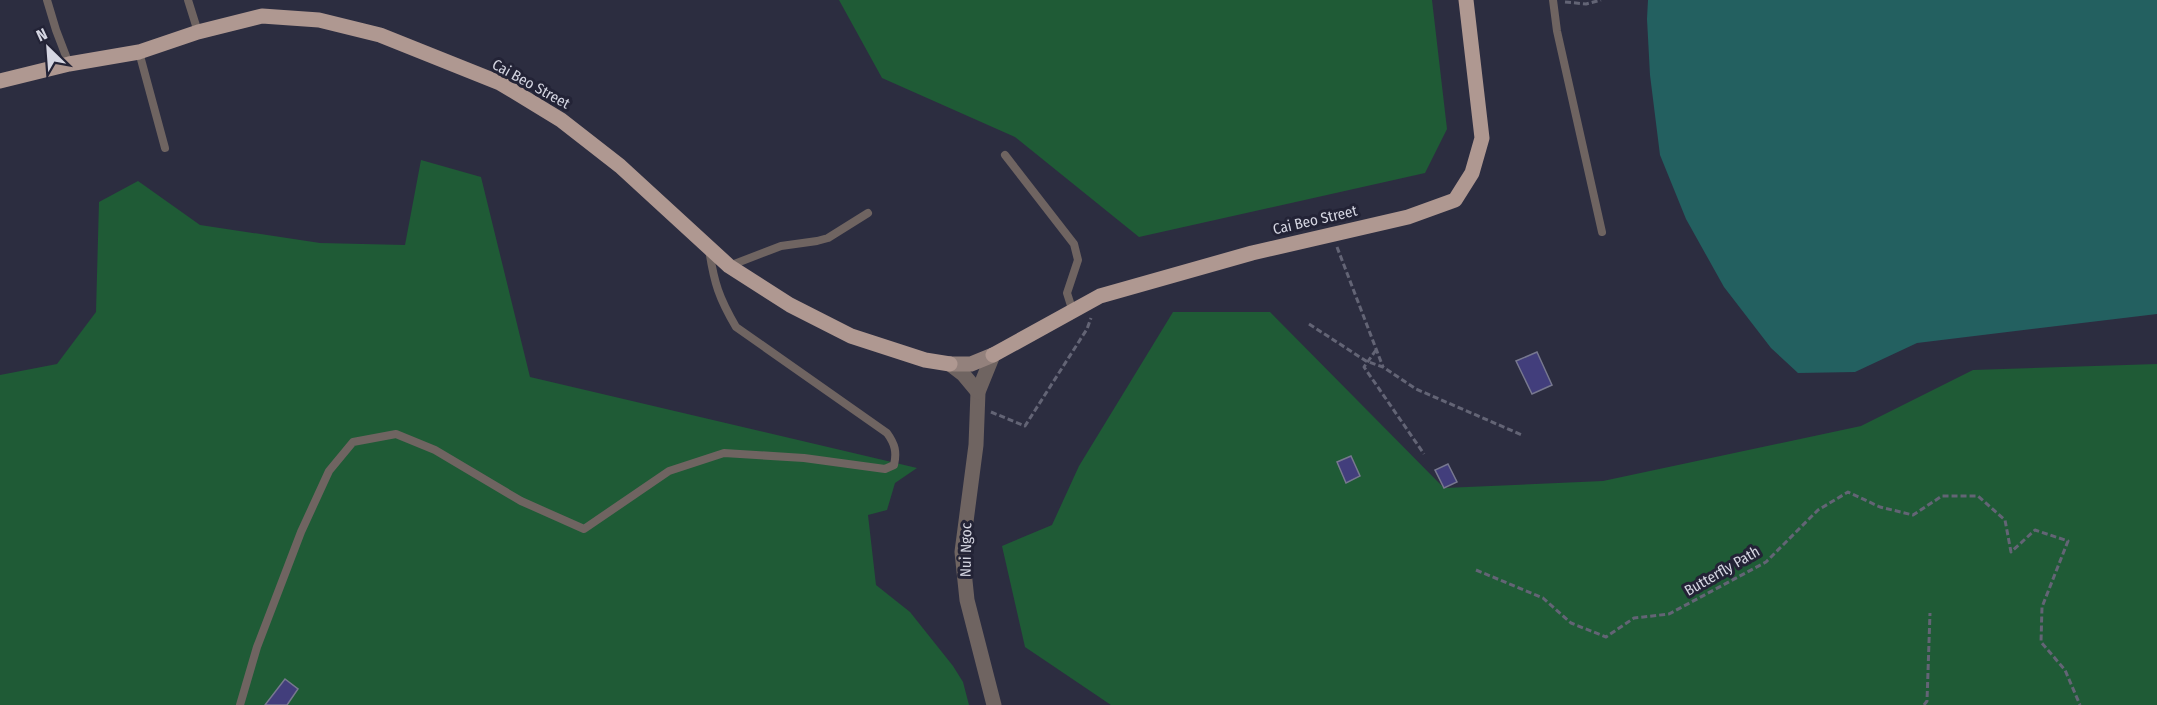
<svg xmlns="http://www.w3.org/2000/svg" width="2157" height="705" viewBox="0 0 2157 705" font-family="'Fira Sans Condensed',sans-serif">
<rect width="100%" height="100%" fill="#2c2d40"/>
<g fill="#1f5b36">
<polygon points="839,0 1432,0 1447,129 1425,173 1139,237 1015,137 882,78"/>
<polygon points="421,160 481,177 530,377 917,468 895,483 887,510 868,515 876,585 910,612 953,666 963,682 969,705 0,705 0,375 57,364 96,312 99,202 138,181 200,225 320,243 405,245"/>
<polygon points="1173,312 1270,312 1444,488 1603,481 1861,426 1973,370 2157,364 2157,705 1111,705 1025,647 1002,546 1052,525 1079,466"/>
</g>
<polygon fill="#236060" points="1648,0 2157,0 2157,314 1917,343 1855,372 1798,373 1771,348 1724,287 1686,219 1660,155 1650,75 1647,19"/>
<g fill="#423e7c" stroke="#77788f" stroke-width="1.5">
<polygon points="1537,352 1552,385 1532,394 1516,361"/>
<polygon points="1351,456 1360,476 1346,483 1337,462"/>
<polygon points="1448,464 1457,482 1444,488 1435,470"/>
<polygon points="285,679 298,689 287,705 265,705"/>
</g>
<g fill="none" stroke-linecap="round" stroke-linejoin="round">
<g stroke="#636475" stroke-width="3" stroke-dasharray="6 3" stroke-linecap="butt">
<polyline points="1565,2 1586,4 1601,0"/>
<polyline points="1337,247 1383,367"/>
<polyline points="1309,324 1366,361 1383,367 1416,389 1522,435"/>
<polyline points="1376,350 1364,367 1424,454"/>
<polyline points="991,412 1025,426 1087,329 1091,318"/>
<polyline points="1476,570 1543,598 1571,623 1606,637 1634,618 1669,614 1766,562 1818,510 1848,492 1880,507 1913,515 1942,496 1978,496 2005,520 2011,552 2035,530 2068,541 2042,607 2041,642 2065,670 2080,705"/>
<polyline points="1924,705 1927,701 1930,613"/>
</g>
<g stroke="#6f6461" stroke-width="8">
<polyline points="47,0 56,30 69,64"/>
<polyline points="188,0 198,32"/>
<polyline points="1553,0 1557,31 1602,232"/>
<polyline points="139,52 165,148"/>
<polyline points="1005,155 1074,244 1078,260 1067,293 1073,312"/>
<polyline points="729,266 781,246 817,241 828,238 868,213"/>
<path d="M240 705 257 647 301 532 329 471 353 442 396 434 435 450 521 501 584 529 669 471 724 453 804 458 885 469 894 465C897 452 895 444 887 433L736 327C719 298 714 283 709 249"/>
</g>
<g stroke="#6f6461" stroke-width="15">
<polyline points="993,355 978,392 976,445 962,552 967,600 994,705"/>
<polyline points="950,364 963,374 978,392"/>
</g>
<polyline stroke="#93817c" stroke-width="15" points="950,364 971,364 993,355"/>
<g stroke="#af9891" stroke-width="15">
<polyline points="0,81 69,64 139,52 198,32 262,16 319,20 380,35 500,83 561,120 620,166 729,266 790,305 851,336 925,360 950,364"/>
<polyline points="993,355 1100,296 1252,253 1408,217 1455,200 1472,173 1482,138 1466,0"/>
</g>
</g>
<g text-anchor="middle" stroke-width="6" stroke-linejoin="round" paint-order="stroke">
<g font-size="15" fill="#d5d6e2" stroke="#232336">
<text transform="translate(531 84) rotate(29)" y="5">Cai Beo Street</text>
<text transform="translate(1315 220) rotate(-13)" y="5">Cai Beo Street</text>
<text transform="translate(966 550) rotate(-89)" y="5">Nui Ngoc</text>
<text transform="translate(1722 571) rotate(-30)" y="5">Butterfly Path</text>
</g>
</g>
<g transform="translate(48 48) rotate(335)" stroke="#232336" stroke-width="4.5" paint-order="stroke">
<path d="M0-4.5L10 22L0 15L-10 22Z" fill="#d5d6e2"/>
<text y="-9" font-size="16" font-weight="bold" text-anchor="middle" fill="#d5d6e2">N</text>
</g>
</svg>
